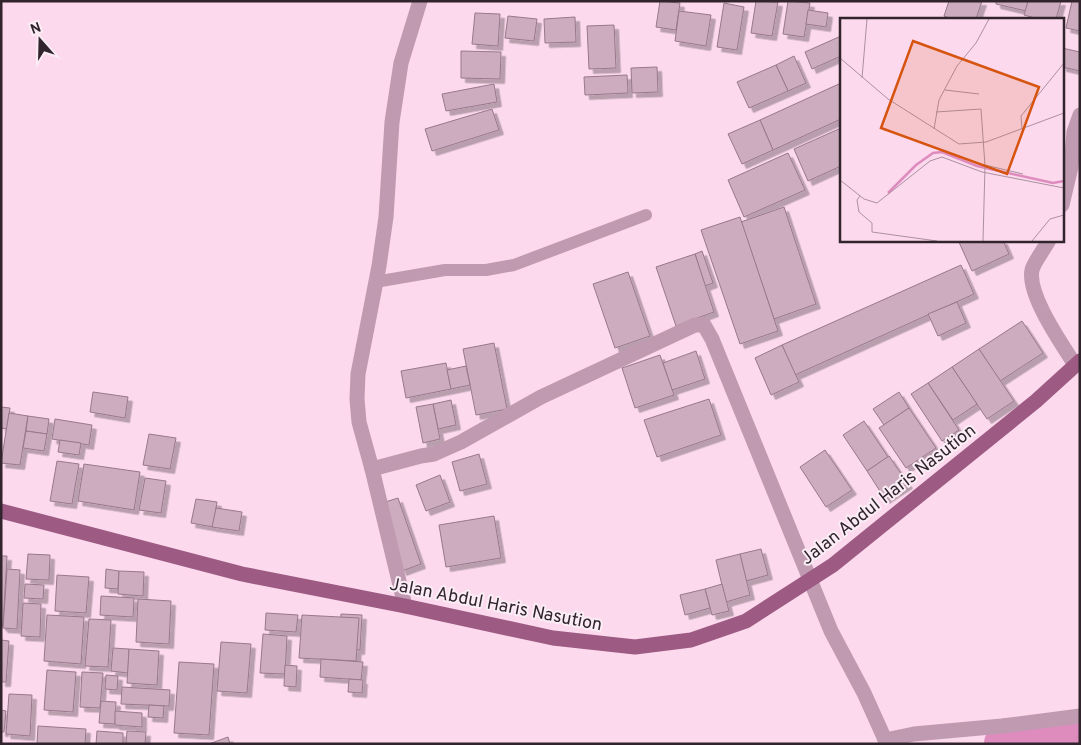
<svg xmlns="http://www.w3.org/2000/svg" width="1081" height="745" viewBox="0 0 1081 745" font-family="Overpass,sans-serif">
<defs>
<filter id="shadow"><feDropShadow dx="4.5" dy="4.5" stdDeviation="0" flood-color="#0004"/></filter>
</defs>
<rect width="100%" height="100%" fill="#fcd9ed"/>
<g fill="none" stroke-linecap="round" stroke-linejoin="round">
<polyline stroke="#de8bbe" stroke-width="44" points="1006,744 1080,735"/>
</g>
<g fill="#cdacbf" stroke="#98788b" filter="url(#shadow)">
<polygon points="660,1 680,3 676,30 656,27"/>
<polygon points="756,1 778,2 772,36 751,33"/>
<polygon points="788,1 810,3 804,37 783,34"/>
<polygon points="949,1 982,1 976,19 952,19 944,16"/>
<polygon points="996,1 1028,1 1026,11 996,4"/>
<polygon points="1028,1 1061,1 1056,19 1039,19 1024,15"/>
<polygon points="1072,1 1080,1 1080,31 1066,28"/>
<polygon points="724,3 744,7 737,50 717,47"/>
<polygon points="808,10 828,13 826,27 806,24"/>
<polygon points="679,11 711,15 706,46 675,41"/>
<polygon points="475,13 500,14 498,46 472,44"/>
<polygon points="508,16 537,19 534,41 505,38"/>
<polygon points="575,17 576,42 545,43 544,19"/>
<polygon points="614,25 616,68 589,69 587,26"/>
<polygon points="841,36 841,56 812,69 805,52"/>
<polygon points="1062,48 1080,52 1080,71 1062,67"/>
<polygon points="461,51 501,52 500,79 461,78"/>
<polygon points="794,56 806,83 788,91 776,65"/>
<polygon points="776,65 788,91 749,108 737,82"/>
<polygon points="657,67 658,92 632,93 631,68"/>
<polygon points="627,75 628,93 585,95 584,77"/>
<polygon points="841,83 841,119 773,150 760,120"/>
<polygon points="494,84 497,102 446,111 442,94"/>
<polygon points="492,109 499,130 432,151 425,129"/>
<polygon points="760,120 773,150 742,164 728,134"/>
<polygon points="841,128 841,166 808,181 794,149"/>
<polygon points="788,153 805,190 744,217 728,180"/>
<polygon points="784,207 816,304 774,319 741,222"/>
<polygon points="740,217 778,331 740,344 701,230"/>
<polygon points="958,240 1003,240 1009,254 972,271"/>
<polygon points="702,251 713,283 705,286 695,254"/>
<polygon points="695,254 714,312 676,326 656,267"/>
<polygon points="961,265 974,294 795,375 782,345"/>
<polygon points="628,272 650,336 615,348 593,284"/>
<polygon points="957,302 966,323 938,336 928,314"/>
<polygon points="1022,321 1043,353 1000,381 979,349"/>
<polygon points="494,343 507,409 476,415 463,349"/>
<polygon points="782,345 799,382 771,395 755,358"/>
<polygon points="979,349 1014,401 987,419 952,367"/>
<polygon points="696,351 705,379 672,390 663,363"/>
<polygon points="660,355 674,395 635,408 622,368"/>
<polygon points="446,363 451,389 406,398 401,371"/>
<polygon points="466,366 470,385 451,389 447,370"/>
<polygon points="952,367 977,404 953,420 928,383"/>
<polygon points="928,383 959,430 942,441 911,394"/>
<polygon points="93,392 128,397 125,418 90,412"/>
<polygon points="899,392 909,408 884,425 873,409"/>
<polygon points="709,399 721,435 657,457 644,420"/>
<polygon points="451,400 456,425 438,429 433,404"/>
<polygon points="433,404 440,439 423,443 416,407"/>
<polygon points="1,407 10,408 7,429 1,428"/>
<polygon points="909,408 936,448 906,468 879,428"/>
<polygon points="9,413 28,416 20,465 1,463"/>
<polygon points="28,416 49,419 47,434 26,431"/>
<polygon points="55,419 92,425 89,445 52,439"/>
<polygon points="864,421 888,457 867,471 843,435"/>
<polygon points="26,431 47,434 44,451 23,448"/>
<polygon points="149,434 176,438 170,469 143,465"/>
<polygon points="60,440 81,443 79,455 58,452"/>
<polygon points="825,450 852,490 826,507 800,467"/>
<polygon points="479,454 487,484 460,491 452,462"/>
<polygon points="889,456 908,484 885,499 867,471"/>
<polygon points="57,461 79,464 72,504 50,501"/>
<polygon points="84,464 140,472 134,510 78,501"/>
<polygon points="440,475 450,502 426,511 416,485"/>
<polygon points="145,478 166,481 161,513 139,510"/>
<polygon points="398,498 421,564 402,571 379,504"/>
<polygon points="196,499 217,502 213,527 191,523"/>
<polygon points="216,508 242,512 239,531 212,527"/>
<polygon points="494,516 501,558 446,567 439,525"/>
<polygon points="761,549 768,575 746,581 740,554"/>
<polygon points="28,554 50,555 49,580 26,579"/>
<polygon points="740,554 750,595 726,602 716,560"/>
<polygon points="1,556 7,556 3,626 1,626"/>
<polygon points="7,569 20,570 17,629 3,628"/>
<polygon points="106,569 119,571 118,589 105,588"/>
<polygon points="119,571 144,572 143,596 118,594"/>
<polygon points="57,575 89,577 86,613 55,611"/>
<polygon points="25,584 44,585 43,599 24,598"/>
<polygon points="722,584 729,611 712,615 705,589"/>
<polygon points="705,589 710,608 685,615 680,595"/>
<polygon points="101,596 134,598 133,617 100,615"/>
<polygon points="138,599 171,601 169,644 136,642"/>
<polygon points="23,603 41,604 40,637 21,636"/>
<polygon points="266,613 298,615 296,632 265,630"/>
<polygon points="341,614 362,615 360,650 339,649"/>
<polygon points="47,615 84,617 81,664 44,661"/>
<polygon points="302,615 359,618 356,661 299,658"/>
<polygon points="89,619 111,620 108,667 85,666"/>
<polygon points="263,634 287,636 285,674 260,673"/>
<polygon points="1,640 9,641 6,682 1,682"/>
<polygon points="221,642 251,644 247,693 217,691"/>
<polygon points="113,648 129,649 128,673 111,671"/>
<polygon points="129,649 159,651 157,685 127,683"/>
<polygon points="321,659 363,662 361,680 320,677"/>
<polygon points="179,662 214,664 209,735 174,733"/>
<polygon points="285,665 297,666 296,687 284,686"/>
<polygon points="47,670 76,672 73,712 44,710"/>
<polygon points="82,672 103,673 100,708 80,707"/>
<polygon points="106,675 118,676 117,690 105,689"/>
<polygon points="349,679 363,680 362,693 348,692"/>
<polygon points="122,687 170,690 169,706 121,704"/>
<polygon points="9,694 32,695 30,736 6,734"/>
<polygon points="101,701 116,702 115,724 99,723"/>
<polygon points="149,705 164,706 163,718 148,717"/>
<polygon points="1,710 6,711 4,732 1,732"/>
<polygon points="115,711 142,713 142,727 115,725"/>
<polygon points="38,726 86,729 85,744 37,744"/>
<polygon points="97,731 123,733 123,744 96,744"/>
<polygon points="127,731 146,732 145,744 126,744"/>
<polygon points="228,737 230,744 209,744"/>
</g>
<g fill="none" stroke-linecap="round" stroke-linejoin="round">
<polyline stroke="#c09ab0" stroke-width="12" points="375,282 445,270 486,270 514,265 646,215"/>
<g stroke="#c09ab0" stroke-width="15">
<polyline points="1062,205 1071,167 1074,132 1080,115"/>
<path d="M1049 240C1045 248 1034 262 1032 270 1027 295 1062 344 1075 365"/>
<polyline points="372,469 421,456 434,454 461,442 541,397 695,325 704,325 712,339 831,631 864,693 887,744"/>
<polyline points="405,606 372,469 359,422 357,399 358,374 379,266 386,217 392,122 401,63 420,1"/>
<polyline points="885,740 914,734 1002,726 1080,716"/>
</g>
<polyline stroke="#9d5b84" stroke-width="15" points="1,511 242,574 405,606 553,638 635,647 691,640 746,621 833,565 1036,401 1080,361"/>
</g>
<g text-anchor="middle" stroke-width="4" stroke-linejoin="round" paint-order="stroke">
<g font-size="18" fill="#31242c" stroke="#fbedf5">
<text transform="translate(888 494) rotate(-38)" y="6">Jalan Abdul Haris Nasution</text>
<text transform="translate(496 604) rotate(11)" y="6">Jalan Abdul Haris Nasution</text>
</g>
</g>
<g transform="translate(840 18)">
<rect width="224" height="224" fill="#fcd9ed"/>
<path fill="none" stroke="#de8bbe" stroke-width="2.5" d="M48 175 76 147 93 135 102 134 137 148 213 165 224 163"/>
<path fill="none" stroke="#ab91a0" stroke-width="1" d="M0 40 48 81 119 126 146 124 224 95M22 60 27 1M105 72 139 76M96 94 141 91 145 148 143 223M94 111 99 82 117 48 136 25 149 1M182 111 181 98 224 45M145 147 183 156M0 162 24 181 37 185 90 143 102 139 142 154 224 170M20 178 17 182 19 194 32 205V214L97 223M192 223 210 201 224 197"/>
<path fill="#d6540f" fill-opacity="0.15" stroke="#d6540f" stroke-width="2.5" d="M73 23 199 69 167 156 41 110Z"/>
<rect width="224" height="224" fill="none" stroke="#31242c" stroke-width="2.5"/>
</g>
<rect width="1081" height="745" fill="none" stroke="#31242c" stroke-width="5"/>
<g transform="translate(40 40) rotate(340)" stroke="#fbedf5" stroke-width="4" paint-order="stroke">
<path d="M0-4L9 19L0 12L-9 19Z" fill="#31242c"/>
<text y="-8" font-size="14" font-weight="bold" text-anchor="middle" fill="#31242c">N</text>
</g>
</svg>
